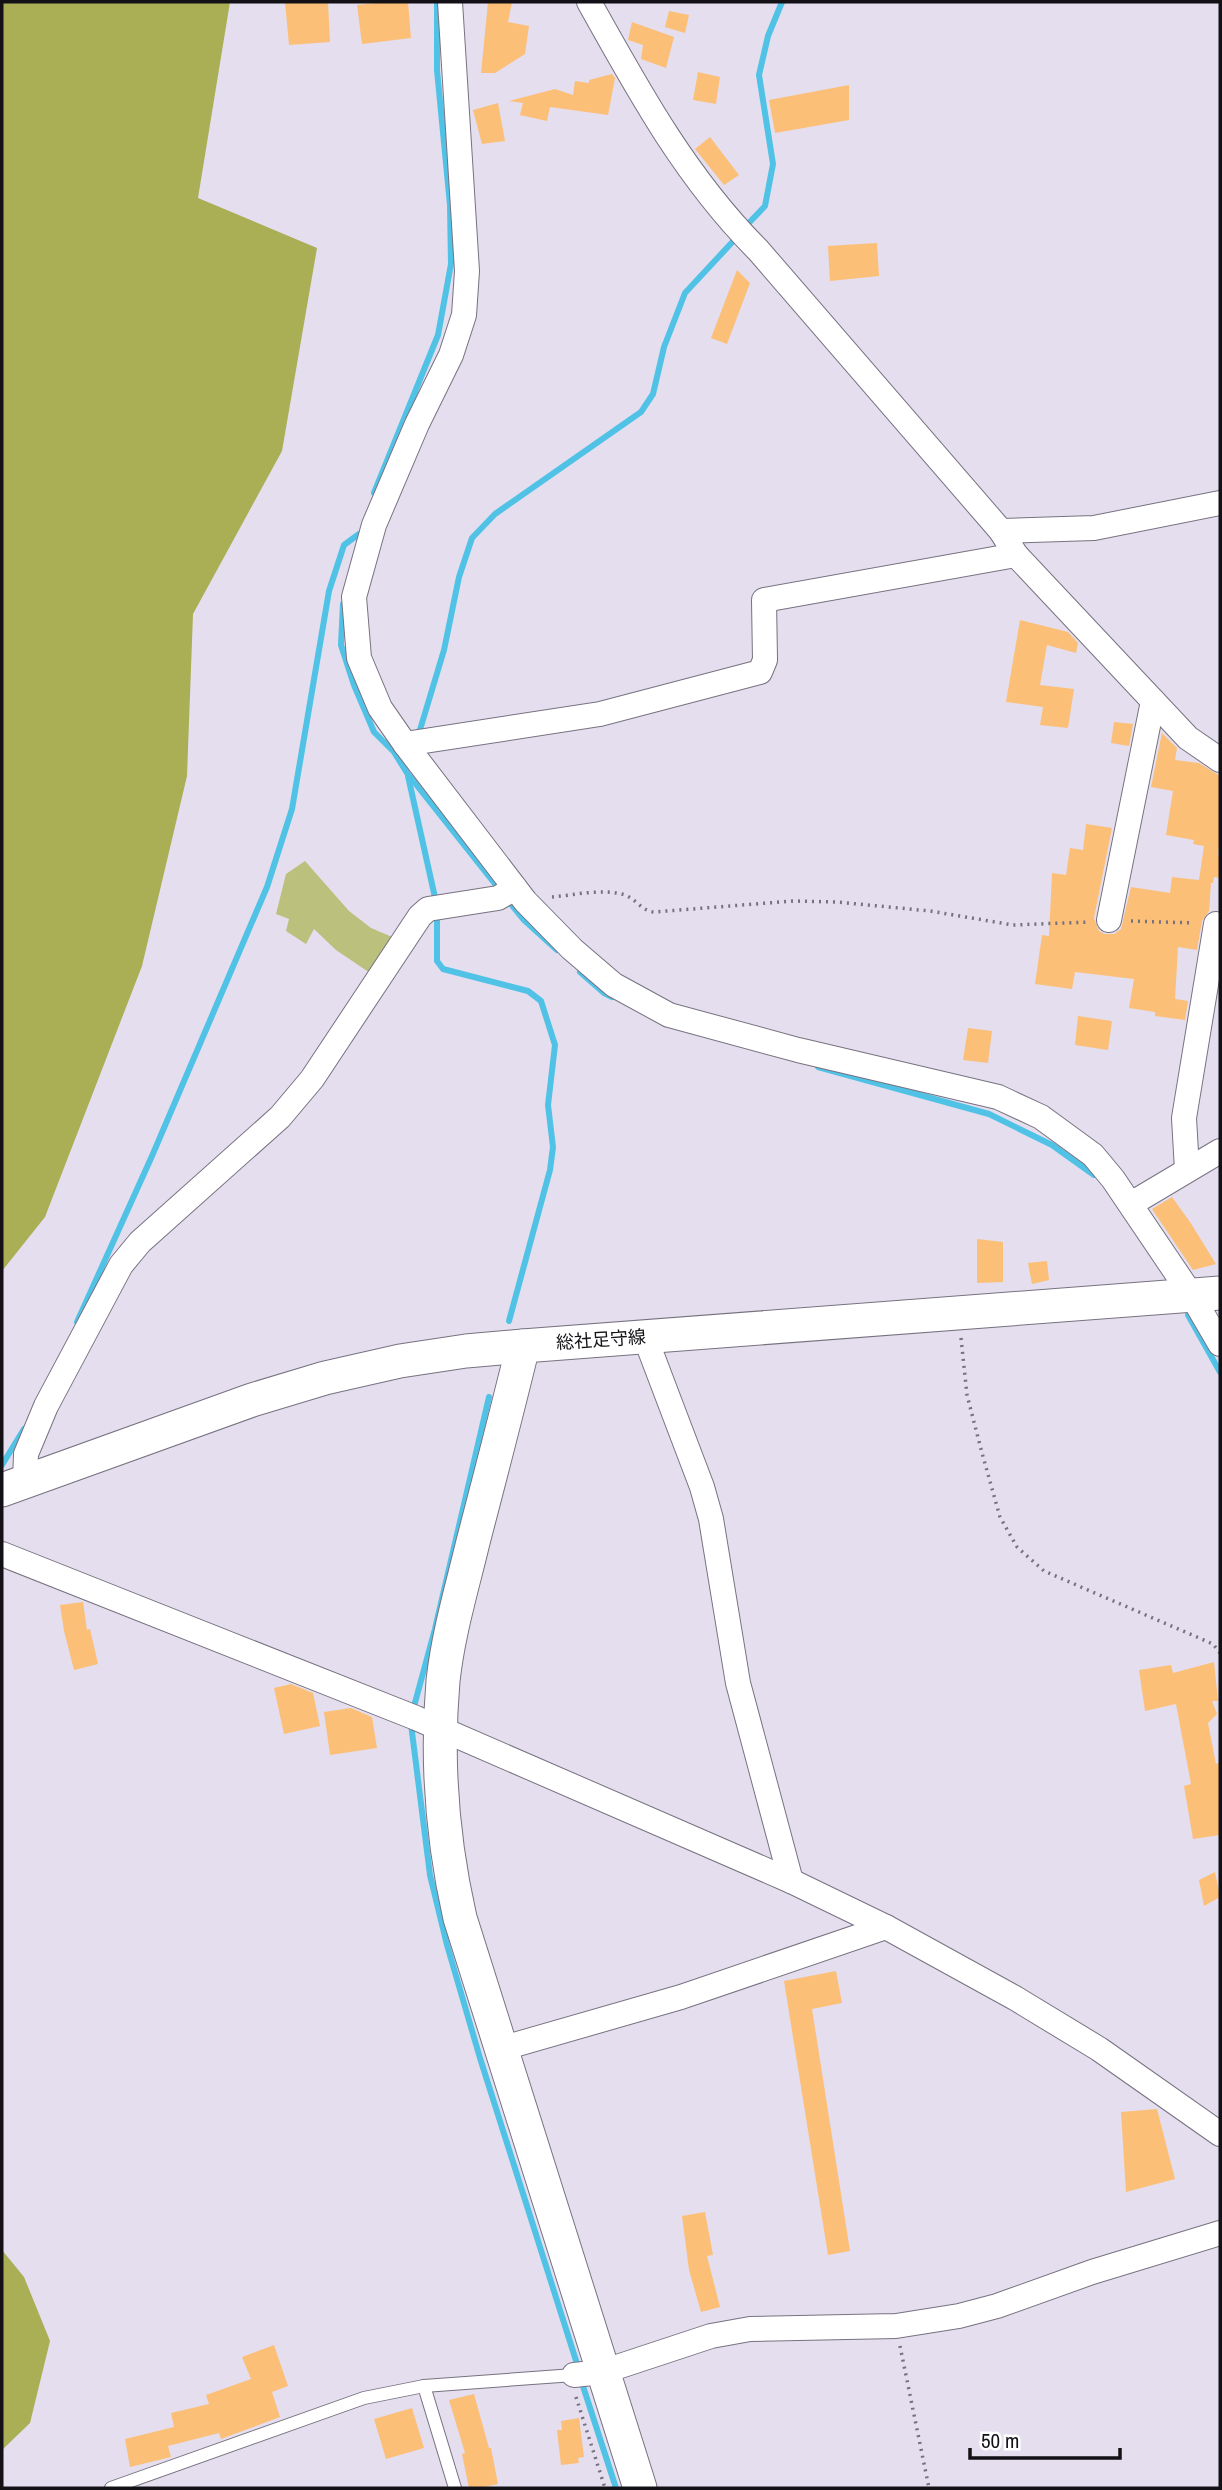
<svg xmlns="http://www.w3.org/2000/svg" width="1222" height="2490" viewBox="0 0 1222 2490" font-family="'Archivo Narrow','Noto Sans JP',sans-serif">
<rect width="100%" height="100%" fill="#e4deee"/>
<polygon fill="#bbc07c" points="305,861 349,911 371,928 397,939 373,975 336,950 314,929 306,944 286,931 289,919 276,914 286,874"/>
<g fill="#aaae55">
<polygon points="2,2 230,2 198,198 317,248 282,451 193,614 187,776 142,966 45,1217 2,1271"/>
<polygon points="2,2250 24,2277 50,2341 30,2423 2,2450"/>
</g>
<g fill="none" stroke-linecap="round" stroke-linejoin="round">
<g stroke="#50c2e6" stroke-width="6">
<polyline points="744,228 765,206 773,164 759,75 768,36 782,2"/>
<polyline points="374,493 438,335 451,264 450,205 437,70 437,2"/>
<polyline points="343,604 341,645 354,685 374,732 394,752 407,773 499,889"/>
<polyline points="419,733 444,650 459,577 472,538 495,514 641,412 653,394 664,347 685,293 737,237"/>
<polyline points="408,776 436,902"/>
<polyline points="506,898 524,920 557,950"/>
<polyline points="437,913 437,961 443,969 528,991 541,1001 555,1045 548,1105 553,1147 550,1170 509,1321"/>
<polyline points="580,972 604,993 612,997"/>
<polyline points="818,1067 989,1114 1052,1145 1094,1175"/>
<polyline points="1188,1315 1220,1372"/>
<polyline points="77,1322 152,1156 267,887 292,809 329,591 344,545 359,534"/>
<polyline points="2,1465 24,1429"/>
<polyline points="413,1710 435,1629 489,1397"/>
<polyline points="411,1724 430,1875 447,1945 480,2058 579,2370"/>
<polyline points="581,2380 616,2488"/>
</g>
</g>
<g fill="#fcbf77">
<polygon points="285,2 328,2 330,42 289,45"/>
<polygon points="384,2 408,2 411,38 362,44 357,5"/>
<polygon points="488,2 512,2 508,22 529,26 525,54 495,73 481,73"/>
<polygon points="669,11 689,15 685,33 665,27"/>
<polygon points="632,22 674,37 666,68 641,59 643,45 628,40"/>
<polygon points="698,72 720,77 716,104 693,100"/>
<polygon points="612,74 615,78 608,115 550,107 547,121 520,115 523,103 509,101 555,89 573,95 575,81 589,83 589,80"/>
<polygon points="849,85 849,120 775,133 769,100"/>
<polygon points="498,103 505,141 482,144 473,110"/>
<polygon points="710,137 739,175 724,185 695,149"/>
<polygon points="877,243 879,276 830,281 828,246"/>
<polygon points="737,270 750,283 727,344 711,338"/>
<polygon points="1020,620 1068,632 1078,643 1076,653 1047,645 1040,685 1074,689 1068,728 1040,725 1043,707 1006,702"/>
<polygon points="1114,722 1133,724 1129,746 1111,743"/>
<polygon points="1162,733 1177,748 1175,760 1199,763 1220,776 1220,839 1218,855 1220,856 1220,878 1214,877 1213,883 1211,883 1209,911 1202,921 1197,950 1178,947 1175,999 1188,1001 1185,1020 1155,1016 1155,1012 1129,1008 1134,979 1075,972 1072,989 1035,984 1042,935 1049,936 1052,873 1066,875 1070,848 1083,850 1086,824 1112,828 1094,918 1099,931 1105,934 1114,934 1121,929 1131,887 1170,893 1172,877 1199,880 1204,846 1193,844 1194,840 1166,835 1173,791 1151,787"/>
<polygon points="1078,1016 1112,1021 1108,1050 1075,1045"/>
<polygon points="968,1028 992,1031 988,1063 963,1060"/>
<polygon points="1172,1197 1190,1222 1216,1264 1193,1270 1152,1209"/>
<polygon points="977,1239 1003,1242 1003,1282 977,1283"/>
<polygon points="1047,1261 1049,1280 1032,1284 1028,1263"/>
<polygon points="83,1602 87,1630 90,1629 98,1664 74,1670 64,1631 60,1605"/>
<polygon points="1214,1662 1218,1701 1212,1701 1217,1714 1208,1723 1216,1764 1220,1762 1220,1835 1193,1839 1184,1786 1191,1784 1176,1704 1145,1711 1139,1670 1171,1665 1173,1673"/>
<polygon points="291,1684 313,1693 320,1726 284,1734 274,1688"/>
<polygon points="351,1708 372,1717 377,1748 330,1755 324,1712"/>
<polygon points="1215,1872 1220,1897 1204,1906 1199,1880"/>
<polygon points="836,1971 842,2003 812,2009 850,2251 828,2255 784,1981"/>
<polygon points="1157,2109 1175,2179 1126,2192 1121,2112"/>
<polygon points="705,2212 713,2255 707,2256 720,2307 701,2312 689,2270 682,2216"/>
<polygon points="274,2345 288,2386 272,2392 280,2417 221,2439 219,2433 168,2446 171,2457 130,2467 125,2439 174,2427 171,2413 209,2404 206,2395 251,2379 242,2357"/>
<polygon points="474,2394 489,2448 491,2448 498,2484 480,2488 469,2488 462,2454 465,2453 449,2400"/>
<polygon points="412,2408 424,2448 386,2459 374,2419"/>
<polygon points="579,2418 584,2457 578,2458 579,2463 561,2465 557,2430 562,2430 561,2421"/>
</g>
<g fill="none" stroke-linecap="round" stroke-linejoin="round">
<defs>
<g id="lane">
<polyline points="424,2386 455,2488"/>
<polyline points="111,2488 364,2398 424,2386 574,2375"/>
</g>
<g id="street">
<polyline points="450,2 467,271 464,315 451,355 417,424 374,525 354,597 359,658 380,708 405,744 525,901 572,949 614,985 669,1015 798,1050 998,1097 1041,1117 1093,1155 1113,1179 1192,1296 1220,1344"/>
<path d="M589 2C638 90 686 178 758 250L1001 531 1016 555 1188 738 1220 760"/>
<polyline points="1001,531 1094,528 1220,503"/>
<polyline points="405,744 600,714 760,672 765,660 764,600 1016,555"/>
<polyline points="1109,920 1153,701"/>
<polyline points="1187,1170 1184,1118 1216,924"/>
<polyline points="1131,1204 1220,1151"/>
<polyline points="645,1337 702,1487 711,1519 738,1683 791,1881"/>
<polyline points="25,1482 26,1454 46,1406 121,1265 140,1242 280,1117 312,1079 420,916 428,909 498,898 515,888"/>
<polyline points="2,1554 416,1718 791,1881 886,1927 1015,1998 1099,2049 1220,2134"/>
<polyline points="500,2049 681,1997 886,1927"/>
<polyline points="574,2375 602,2372 711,2336 750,2329 896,2326 959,2316 997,2306 1092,2272 1220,2233"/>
</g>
<g id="secondary">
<path d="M523 1346C507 1412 490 1477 473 1542 462 1588 448 1634 443 1681 436 1762 442 1839 460 1918L640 2488"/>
<polyline points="2,1490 252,1400 325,1378 400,1361 466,1351 523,1346 1220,1293"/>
</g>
</defs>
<use href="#lane" stroke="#777280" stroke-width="14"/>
<use href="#street" stroke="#777280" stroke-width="26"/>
<use href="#secondary" stroke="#777280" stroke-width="35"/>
<g stroke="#76727d" stroke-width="3.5" stroke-dasharray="2 5" stroke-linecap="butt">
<path d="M552 897C575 895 603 888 625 895 636 899 642 911 654 912L793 901 837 902 930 911 1013 925 1089 922"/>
<polyline points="1131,921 1194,923"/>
<polyline points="961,1338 967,1395 982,1453 1000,1517 1017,1547 1044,1571 1213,1644 1220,1653"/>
<polyline points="900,2346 929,2488"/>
<polyline points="576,2397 605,2488"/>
</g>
<use href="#lane" stroke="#fff" stroke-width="12"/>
<use href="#street" stroke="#fff" stroke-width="24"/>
<use href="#secondary" stroke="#fff" stroke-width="33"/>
</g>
<g text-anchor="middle" stroke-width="6" stroke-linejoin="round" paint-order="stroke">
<g font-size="18" fill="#131116" stroke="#fff">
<text transform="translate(601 1340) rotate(-4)" y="6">総社足守線</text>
</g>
</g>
<rect width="1222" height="2490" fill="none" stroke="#131116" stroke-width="7"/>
<path d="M970 2448v10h150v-10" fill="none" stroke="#131116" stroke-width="3.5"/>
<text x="981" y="2448" font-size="21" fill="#131116" stroke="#ffffff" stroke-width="5" paint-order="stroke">50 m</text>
</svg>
